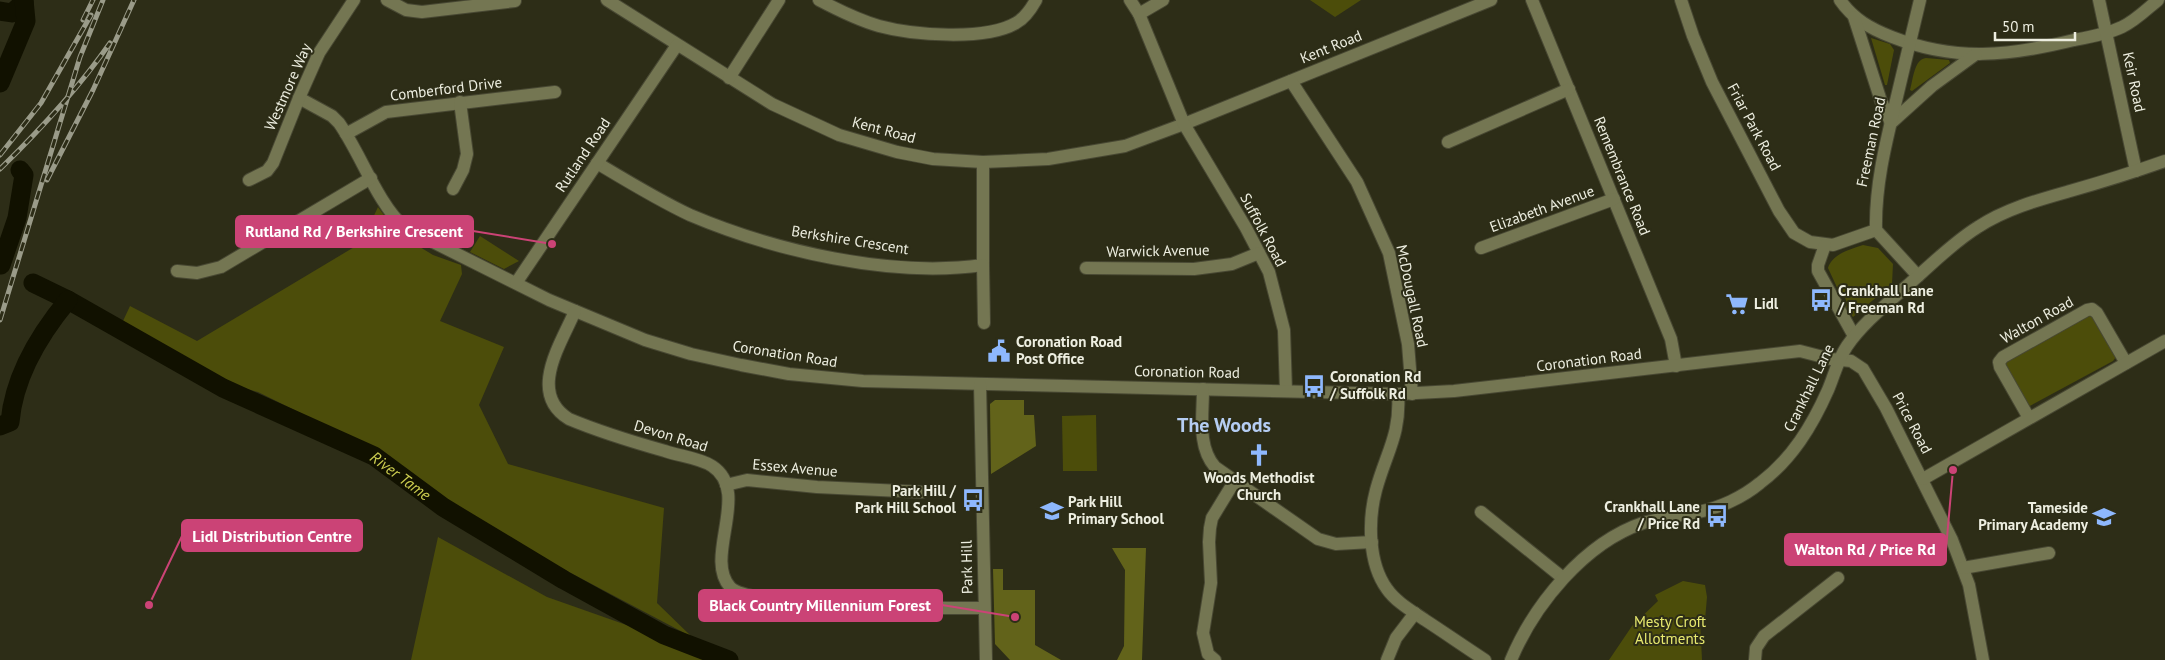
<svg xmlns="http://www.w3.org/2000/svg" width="2165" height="660" viewBox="0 0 2165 660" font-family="'PT Sans',sans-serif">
<rect width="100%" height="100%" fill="#2d2d17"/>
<g fill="#4c4d0a">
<polygon points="1310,0 1361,0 1335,17"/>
<polygon points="1871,38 1890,44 1894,50 1887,85 1885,85"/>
<path d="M1926 58 1949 60 1950 63 1912 91 1910 90C1913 80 1914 59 1926 58Z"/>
<polygon points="378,207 397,233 433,255 461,265 462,274 440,321 504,347 479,405 508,464 664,508 657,603 692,637 514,543 365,445 258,392 233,385 123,321 130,306 197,341 361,243"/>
<polygon points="480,236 519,261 504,269 470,252"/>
<path d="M1863 245 1878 248 1893 264 1892 284 1853 317 1846 307 1847 303 1844 295 1841 296 1828 268C1832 254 1851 249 1863 245Z"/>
<polygon points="2092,312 2116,357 2113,361 2028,407 2002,366 2005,360"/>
<polygon points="1096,415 1097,471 1063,471 1062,416"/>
<polygon points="438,537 547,597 652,634 718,660 411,660"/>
<polygon points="1683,581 1705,585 1707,597 1705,620 1700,619 1702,660 1609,660 1632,626 1658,601 1655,595"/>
</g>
<g fill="#62631a">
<polygon points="995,400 1024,400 1024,415 1034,415 1036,446 991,474 990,404"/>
<polygon points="1112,548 1146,548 1142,660 1117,660 1124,646 1125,570"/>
<polygon points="993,569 1003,569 1003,590 1035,590 1035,645 1061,660 1010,660 995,644"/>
</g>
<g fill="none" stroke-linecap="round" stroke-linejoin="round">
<g stroke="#110" stroke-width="19">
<polyline points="0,11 12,13 24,2"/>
<polyline points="0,83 26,21 24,0"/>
<polyline points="1,265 17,218 24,175 20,170"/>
<path id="s1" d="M33 283 68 300 223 388 374 456 443 507 564 580 664 635 729 660"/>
<path d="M0 426 10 422C14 376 39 335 68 300"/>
</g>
<defs>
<g id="minor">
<polyline points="387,0 406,10 422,12 515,1"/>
<polyline points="607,0 772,104 839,135 897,152 933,159 983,162 1048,159 1125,146 1184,124 1491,0"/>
<path d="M819 0C838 10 858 20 879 26 912 35 986 41 1016 23 1025 18 1031 9 1036 0"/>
<polyline points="1130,0 1139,14 1184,124 1246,228 1269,272 1284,330 1286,391"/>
<polyline points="1532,0 1671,339 1676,366"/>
<polyline points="1681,0 1693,36 1712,82 1779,211 1794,233 1810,242 1833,245 1876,230"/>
<path d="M1840 0C1853 19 1871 29 1892 37 1956 62 2009 56 2074 40 2090 37 2107 34 2122 27 2135 21 2147 9 2158 0"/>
<polyline points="2099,0 2136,171"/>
<polyline points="1139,14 1163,0"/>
<polyline points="1854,17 1881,101 1891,123 1932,86 1976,54"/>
<polyline points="729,78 779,0"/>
<polyline points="1291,81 1357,182 1389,253 1408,344 1412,394"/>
<path d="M299 98 332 116 339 123C361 154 377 203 405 228L549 300 645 340 691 354 741 365 789 374 863 381 1398 394 1454 391 1800 351 1831 359 1851 361 1863 369 1886 408 1952 540 1969 585 1983 660"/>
<polyline points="346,134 386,112 555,92"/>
<polyline points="1448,142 1569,89"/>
<path d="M597 163C627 181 658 200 690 215 775 251 891 278 983 265V162"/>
<polyline points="249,180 267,171 273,163 299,98 319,53 354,0"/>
<polyline points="453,189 463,170 467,154 460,102"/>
<polyline points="1825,245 1818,265 1818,271 1854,336"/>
<polyline points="1481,248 1614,199"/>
<polyline points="983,265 984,323"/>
<polyline points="1086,268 1194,269 1232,264 1259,253"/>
<polyline points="177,271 197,273 221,267 371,178"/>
<path d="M1918 276 1876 230C1875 187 1885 146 1895 105 1903 70 1912 35 1920 0"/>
<polyline points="516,283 677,45"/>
<path d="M575 311C561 344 527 393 569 419 600 432 633 442 665 451 679 456 700 458 712 466 752 492 703 557 730 587 750 609 947 608 984 608"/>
<polyline points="980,384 986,660"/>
<path d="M1203 389C1203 416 1197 446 1215 467L1318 539 1336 544 1372 542"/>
<path d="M1398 394C1401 434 1386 453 1376 490 1368 520 1368 563 1387 589 1396 602 1412 611 1425 620 1445 633 1465 647 1485 660"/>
<polyline points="2029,418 2000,367 1999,362 2003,357 2087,310 2092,309 2097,313 2126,363"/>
<polyline points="1923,479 2165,341"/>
<polyline points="726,485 747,480 817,487 922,492"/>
<polyline points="1481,512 1563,578"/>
<polyline points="1963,568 2049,553"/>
<polyline points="1215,660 1208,654 1203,633 1211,583 1209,542 1210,528 1212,518 1234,482"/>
<polyline points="1387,660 1396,638 1415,613"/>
<path d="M1511 660C1534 605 1584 543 1643 523 1660 518 1680 516 1698 512 1720 508 1743 497 1760 483 1792 459 1812 426 1828 390 1834 376 1838 359 1847 346 1863 323 1887 304 1908 285 1930 266 1952 243 1978 227 2005 209 2038 200 2070 191 2102 182 2134 172 2165 161"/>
<polyline points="1755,660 1756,648 1764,636 1838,578"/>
</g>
</defs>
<use href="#minor" stroke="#484833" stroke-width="14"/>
<use href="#minor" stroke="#747652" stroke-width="12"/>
<defs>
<g id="rail">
<polyline points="83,20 93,0"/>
<polyline points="0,155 41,103 91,15"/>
<path d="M0 169C40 130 78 89 110 43"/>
<polyline points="47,180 93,90 134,0"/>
<polyline points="0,320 80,57 103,0"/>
</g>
</defs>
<use href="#rail" stroke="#9a9b89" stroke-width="5"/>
<use href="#rail" stroke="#2d2d17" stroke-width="3" stroke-dasharray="9" stroke-linecap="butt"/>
</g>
<defs>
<symbol id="bus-bare" viewBox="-9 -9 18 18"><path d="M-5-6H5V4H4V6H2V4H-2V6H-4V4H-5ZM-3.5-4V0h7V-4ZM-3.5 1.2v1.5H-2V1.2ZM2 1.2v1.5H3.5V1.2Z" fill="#8eb8fd" stroke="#2d2d17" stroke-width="2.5" paint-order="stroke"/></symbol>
<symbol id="supermarket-bare" viewBox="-9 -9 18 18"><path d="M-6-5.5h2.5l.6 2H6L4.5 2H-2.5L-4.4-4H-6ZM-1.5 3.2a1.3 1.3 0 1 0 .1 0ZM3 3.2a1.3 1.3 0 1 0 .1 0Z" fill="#8eb8fd" stroke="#2d2d17" stroke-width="2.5" paint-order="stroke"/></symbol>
<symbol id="civic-bare" viewBox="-9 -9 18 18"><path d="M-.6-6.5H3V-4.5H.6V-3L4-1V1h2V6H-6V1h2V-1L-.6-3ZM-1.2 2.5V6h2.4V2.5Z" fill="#8eb8fd" stroke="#2d2d17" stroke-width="2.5" paint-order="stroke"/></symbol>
<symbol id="church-bare" viewBox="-9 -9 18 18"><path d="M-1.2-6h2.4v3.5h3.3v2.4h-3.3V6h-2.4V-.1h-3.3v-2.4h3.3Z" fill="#8eb8fd" stroke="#2d2d17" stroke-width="2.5" paint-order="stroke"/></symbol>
<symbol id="school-bare" viewBox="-9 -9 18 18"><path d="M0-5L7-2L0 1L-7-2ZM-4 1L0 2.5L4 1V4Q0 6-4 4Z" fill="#8eb8fd" stroke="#2d2d17" stroke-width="2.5" paint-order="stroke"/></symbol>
</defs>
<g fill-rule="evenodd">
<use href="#bus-bare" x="1805" y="284" width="32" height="32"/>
<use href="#supermarket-bare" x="1721" y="288" width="32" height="32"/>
<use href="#civic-bare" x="983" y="335" width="32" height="32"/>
<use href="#bus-bare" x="1298" y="370" width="32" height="32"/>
<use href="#church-bare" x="1243" y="439" width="32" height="32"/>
<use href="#bus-bare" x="957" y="484" width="32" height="32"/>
<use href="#school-bare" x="1036" y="495" width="32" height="32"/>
<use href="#bus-bare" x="1701" y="500" width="32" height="32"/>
<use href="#school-bare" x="2088" y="501" width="32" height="32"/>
</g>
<g text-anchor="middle" stroke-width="4" stroke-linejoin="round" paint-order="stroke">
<g font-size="15" fill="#edeee0" stroke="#2d2d17">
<text transform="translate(1331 47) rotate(-22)" y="5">Kent Road</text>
<text transform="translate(2134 82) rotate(78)" y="5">Keir Road</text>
<text transform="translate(288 87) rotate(-66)" y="5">Westmore Way</text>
<text transform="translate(446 89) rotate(-7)" y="5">Comberford Drive</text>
<text transform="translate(1754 127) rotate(62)" y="5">Friar Park Road</text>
<text transform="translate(884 130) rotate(15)" y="5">Kent Road</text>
<text transform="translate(1871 142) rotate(-78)" y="5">Freeman Road</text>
<text transform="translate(583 155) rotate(-56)" y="5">Rutland Road</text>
<text transform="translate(1622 176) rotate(68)" y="5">Remembrance Road</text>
<text transform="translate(1542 209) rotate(-20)" y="5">Elizabeth Avenue</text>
<text transform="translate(1263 230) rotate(62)" y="5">Suffolk Road</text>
<text transform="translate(850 240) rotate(9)" y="5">Berkshire Crescent</text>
<text transform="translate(1158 251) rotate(-1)" y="5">Warwick Avenue</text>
<text transform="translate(1412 296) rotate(78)" y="5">McDougall Road</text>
<text transform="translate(2037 320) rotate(-29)" y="5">Walton Road</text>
<text transform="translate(785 354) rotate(9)" y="5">Coronation Road</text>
<text transform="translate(1589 360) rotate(-7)" y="5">Coronation Road</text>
<text transform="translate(1187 372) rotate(1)" y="5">Coronation Road</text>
<text transform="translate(1809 388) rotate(-64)" y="5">Crankhall Lane</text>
<text transform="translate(1912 423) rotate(62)" y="5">Price Road</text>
<text transform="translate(671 436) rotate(17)" y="5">Devon Road</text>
<text transform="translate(795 468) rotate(5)" y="5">Essex Avenue</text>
<text transform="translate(967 567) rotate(-91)" y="5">Park Hill</text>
</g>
<g font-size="15" font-weight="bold" fill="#edeee0" stroke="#2d2d17" text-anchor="start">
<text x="1838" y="296">Crankhall Lane<tspan x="1838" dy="17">/ Freeman Rd</tspan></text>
<text x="1754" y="309">Lidl</text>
<text x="1016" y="347">Coronation Road<tspan x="1016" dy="17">Post Office</tspan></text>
<text x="1330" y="382">Coronation Rd<tspan x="1330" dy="17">/ Suffolk Rd</tspan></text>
<text x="1259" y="483" text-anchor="middle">Woods Methodist<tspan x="1259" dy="17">Church</tspan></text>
<text x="956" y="496" text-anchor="end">Park Hill /<tspan x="956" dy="17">Park Hill School</tspan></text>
<text x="1068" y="507">Park Hill<tspan x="1068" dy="17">Primary School</tspan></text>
<text x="1700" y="512" text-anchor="end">Crankhall Lane<tspan x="1700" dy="17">/ Price Rd</tspan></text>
<text x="2088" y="513" text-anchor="end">Tameside<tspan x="2088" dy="17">Primary Academy</tspan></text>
</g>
<g font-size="15" fill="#e8ea6f" stroke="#2d2d17">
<text x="1670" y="627">Mesty Croft<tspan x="1670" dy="17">Allotments</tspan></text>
</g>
<g font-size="16" font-style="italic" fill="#cacb4e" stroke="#2d2d17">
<text dy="6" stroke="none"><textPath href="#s1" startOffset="416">River Tame</textPath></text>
</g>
<g font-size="20" font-weight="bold" fill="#b5cdf3" stroke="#2d2d17">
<text x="1224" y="432">The Woods</text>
</g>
</g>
<path fill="none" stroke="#cb4376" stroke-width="2" d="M552 244L473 231M149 605L182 536M1953 470L1946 549M1015 617L942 605"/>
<g fill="#cb4376" stroke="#2d2d17" stroke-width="2">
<circle cx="552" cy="244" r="5"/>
<circle cx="149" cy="605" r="5"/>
<circle cx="1953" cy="470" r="5"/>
<circle cx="1015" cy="617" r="5"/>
</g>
<g fill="#cb4376" stroke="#cb4376" stroke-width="2">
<rect x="236" y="216" width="237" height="31" rx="5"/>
<rect x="182" y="520" width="180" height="31" rx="5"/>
<rect x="1785" y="534" width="161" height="31" rx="5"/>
<rect x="699" y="590" width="243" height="31" rx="5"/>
</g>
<g font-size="16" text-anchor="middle" font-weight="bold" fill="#fff">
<text x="354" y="237">Rutland Rd / Berkshire Crescent</text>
<text x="272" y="542">Lidl Distribution Centre</text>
<text x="1865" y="555">Walton Rd / Price Rd</text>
<text x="820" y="611">Black Country Millennium Forest</text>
</g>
<path d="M1995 32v8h80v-8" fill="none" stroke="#edeee0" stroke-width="2.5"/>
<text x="2002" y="32" font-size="15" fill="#edeee0" stroke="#2d2d17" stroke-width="4" paint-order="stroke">50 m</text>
</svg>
